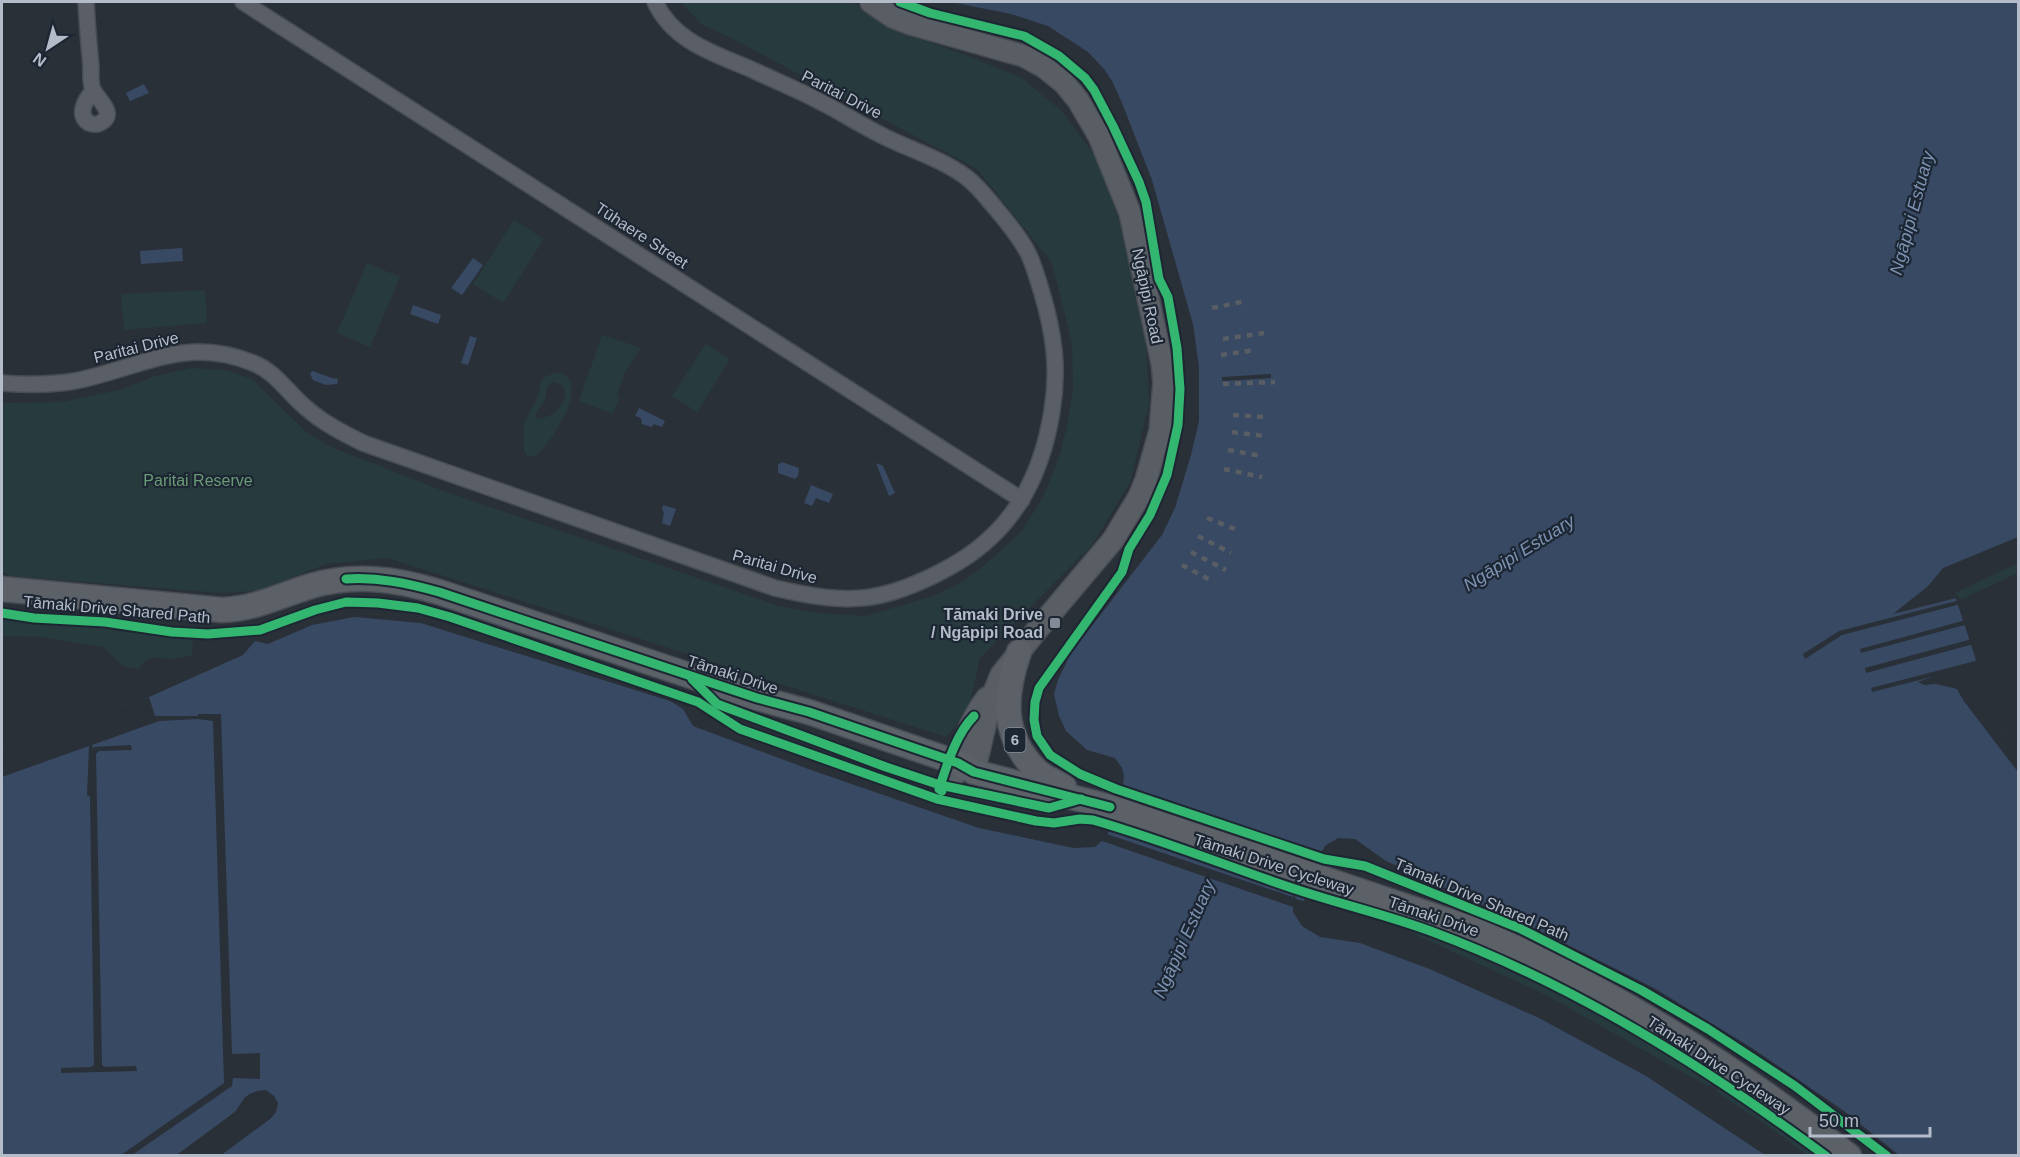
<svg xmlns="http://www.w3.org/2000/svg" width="2020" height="1157" viewBox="0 0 2020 1157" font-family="Helvetica,sans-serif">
<rect width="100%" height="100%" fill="#2a3038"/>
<g fill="#273a3e" fill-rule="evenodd">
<polygon points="681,2 853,2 898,31 966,55 1022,78 1063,112 1100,163 1121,227 1146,336 1149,404 1130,483 1092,545 980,658 968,712 946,737 388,558 327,564 257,591 220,593 11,576 2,572 2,403 62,402 120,390 152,377 190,368 226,370 252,379 305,431 331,447 438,489 779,606 817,613 866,616 933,596 962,582 987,563 1022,531 1043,497 1058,461 1067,426 1073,390 1072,343 1052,263 977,169 733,39 701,24"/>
<polygon points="514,220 544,239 503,303 473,284"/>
<polygon points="367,263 400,277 370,347 337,333"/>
<polygon points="205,290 207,323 124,330 121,294"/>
<polygon points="602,335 641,348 624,373 617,396 620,397 613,414 579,401"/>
<polygon points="706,344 730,359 697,412 672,396"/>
<path d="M555 373C559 373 562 373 565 375 587 389 549 446 536 456H527L524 450V423L539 395 540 383 544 377ZM554 382 563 386C571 403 553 417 538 419L535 416C536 409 543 406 545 399 548 390 544 387 554 382Z"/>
<polygon points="2018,563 2018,573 1962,599 1954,593"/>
<path d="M2 612 117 617 145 628H181L193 642 192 655C186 657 179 659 172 659 156 658 149 654 138 669L123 666 103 647 40 637 2 636Z"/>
<path d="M1410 928C1477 954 1542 984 1606 1019 1642 1039 1678 1061 1713 1082L1710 1086 1705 1085 1548 996 1408 931Z"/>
<polygon points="1719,1087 1816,1155 1807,1155 1769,1127 1716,1092"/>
</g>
<g fill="#384963">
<polygon points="951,2 2018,2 2018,563 1954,593 1979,669 1964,675 2018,754 2018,1155 1899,1155 1844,1111 1752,1048 1654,988 1540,931 1386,861 1355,839 1338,838 1325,846 1320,854 1301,910 1323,927 1434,954 1790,1155 221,1155 270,1119 276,1112 278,1103 266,1090 245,1097 235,1112 177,1155 2,1155 2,748 149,697 243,655 255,641 268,644 312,625 354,617 421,623 670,701 683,709 693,726 811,770 979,828 1073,848 1095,847 1105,838 1110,830 1123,786 1124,776 1122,768 1115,758 1087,750 1066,731 1059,716 1054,694 1058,680 1071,653 1162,535 1175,508 1191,455 1199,421 1199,367 1193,324 1152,180 1122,103 1112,81 1104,69 1088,52 1048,26 1011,14"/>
<polygon points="144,84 149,93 130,101 126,93"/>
<polygon points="182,248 183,261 141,264 140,251"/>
<polygon points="473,258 483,265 462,295 451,288"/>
<polygon points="413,305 441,315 438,324 410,314"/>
<polygon points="470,336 477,338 468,365 461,363"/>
<polygon points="312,371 335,379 336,378 338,380 337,384 326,385 313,380 310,374"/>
<polygon points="639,408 665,421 662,427 654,424 652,427 642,424 641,418 635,416"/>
<polygon points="782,462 799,468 798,476 795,479 778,473 778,465"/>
<polygon points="876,463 883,466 895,493 889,496"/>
<polygon points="811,485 833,494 829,503 816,498 812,506 804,503"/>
<polygon points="663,505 676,509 670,526 662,523 664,513 662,509"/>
</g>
<g fill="#2a3038">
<polygon points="1271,374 1271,378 1222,381 1222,377"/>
<polygon points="2018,537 2018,563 1955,593 1956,598 1893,614 1928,586 1943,568"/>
<polygon points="1960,600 1961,604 1842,635 1805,659 1803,654 1839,631"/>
<polygon points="1966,620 1968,624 1861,653 1860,649"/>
<polygon points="1972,639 1974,644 1866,673 1865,668"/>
<polygon points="1979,660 1981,665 1978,665 1979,669 1964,675 2018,754 2018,772 1963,700 1957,689 1936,684 1924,685 1918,682 1932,677 1872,692 1871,688"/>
<polygon points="149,697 155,716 198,716 198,714 221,714 232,1054 260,1053 260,1079 233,1078 232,1086 132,1155 121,1155 224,1083 213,721 198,719 159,721 92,745 93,749 94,747 131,745 132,750 99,751 96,754 102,1065 105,1067 136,1066 137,1071 61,1073 61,1068 91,1067 94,1065 90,797 87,795 89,746 2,777 2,748"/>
<polygon points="1120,785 1323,855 1308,898 1107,829"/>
<polygon points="1104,833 1293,897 1294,895 1296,899 1306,902 1304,909 1306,912 1324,924 1361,924 1396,936 1510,985 1570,1016 1666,1069 1793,1155 1765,1155 1646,1076 1539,1018 1432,970 1360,943 1320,937 1302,926 1293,912 1293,907 1099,840"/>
<polygon points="266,1090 274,1096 278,1103 273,1116 221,1155 218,1155 271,1114 275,1104 269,1095 261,1093 251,1097 236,1115 182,1156 177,1155 235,1112 249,1094 257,1091"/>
</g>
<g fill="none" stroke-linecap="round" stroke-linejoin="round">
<defs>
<g id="street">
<path d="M86 2C87 23 89 45 91 66 91 73 90 83 93 90 96 98 120 115 98 124 95 125 92 124 89 123 76 115 86 99 93 91"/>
<polyline points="243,2 1022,500"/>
<path d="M2 383C26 385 50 385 75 381 141 368 184 335 253 363 275 371 288 393 305 407 323 423 343 433 363 443L775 588C847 605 882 604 948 568 1011 534 1041 480 1052 411 1059 368 1054 334 1042 293 1038 280 1034 266 1029 255 1021 239 1008 223 997 210 987 198 978 186 966 177 942 159 911 150 885 137 862 126 841 112 819 101 798 90 776 81 755 71 717 54 674 43 655 2"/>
</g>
<g id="secondary">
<polyline points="871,2 893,17 911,24 1024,56 1044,67 1064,83 1078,100 1099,136 1130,213 1162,363 1164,382 1160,431 1146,480 1139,497 1113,540 1037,630 1001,675 991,700 974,772"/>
<path d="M954 775C962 747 969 721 987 698"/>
</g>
<g id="primary">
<path d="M2 589 222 610C255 609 281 595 311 586 355 573 396 579 439 592L757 698 809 712 958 763 974 772 1110 807 1476 930C1610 988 1734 1066 1849 1156"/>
<path d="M1019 652C1004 695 1001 735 1036 770 1044 778 1055 781 1064 787"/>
</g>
</defs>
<use href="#street" stroke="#484c53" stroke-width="18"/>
<use href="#secondary" stroke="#484c53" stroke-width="24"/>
<use href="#primary" stroke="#484c55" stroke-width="27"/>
<use href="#street" stroke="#5a5e66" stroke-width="15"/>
<use href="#secondary" stroke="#595d64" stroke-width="21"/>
<use href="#primary" stroke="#5c6168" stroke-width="24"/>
<g stroke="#595d64" stroke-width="4.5" stroke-dasharray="6 6" stroke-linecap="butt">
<polyline points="1212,308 1246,301"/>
<polyline points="1223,339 1264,333"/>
<polyline points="1221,355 1255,350"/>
<polyline points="1223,384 1275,382"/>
<polyline points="1233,415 1265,417"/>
<polyline points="1232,432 1265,436"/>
<polyline points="1228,450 1262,456"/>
<polyline points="1224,469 1262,477"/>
<polyline points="1207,518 1240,531"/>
<polyline points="1198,536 1231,553"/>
<polyline points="1191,552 1226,570"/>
<polyline points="1182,565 1214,582"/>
</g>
<defs>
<g id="cycleway">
<polyline points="900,2 930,13 1024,36 1059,56 1085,78 1094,90 1113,126 1139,182 1146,202 1159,279 1168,297 1177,348 1180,389 1178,425 1167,475 1150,515 1129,549 1122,572 1039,688 1035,702 1034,720 1037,736 1050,755 1080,774 1116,789 1324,859 1365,866 1519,928 1641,990 1708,1029 1795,1086 1887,1156"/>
<path d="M346 579C378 577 407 583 439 592L757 698 809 712 958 763 974 772 1110 807"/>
<path d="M2 613 34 618 105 622 172 632 208 634 260 630 315 610 346 602 378 603 418 608 450 617 698 702 740 729 937 799 1036 821 1054 823 1080 819 1093 820C1159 839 1222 864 1286 886 1335 903 1385 914 1433 932 1575 985 1705 1067 1826 1156"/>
<polyline points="692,679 717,704 886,767 940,785 1049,808 1081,799"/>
<path d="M942 791 939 789C947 765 956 734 974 716"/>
</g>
</defs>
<use href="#cycleway" stroke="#1d2633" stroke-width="13"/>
<use href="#cycleway" stroke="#33b770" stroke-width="9"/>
</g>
<rect fill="#848b96" stroke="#1d2633" stroke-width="2" x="1049" y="617" width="12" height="12" rx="3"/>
<g text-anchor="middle" stroke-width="4.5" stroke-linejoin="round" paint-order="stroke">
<rect fill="#1d2633" stroke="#878f9c" stroke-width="1.5" x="1004.5" y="728" width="21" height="24" rx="4.5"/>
<g font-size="15" font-weight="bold" fill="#b4bcc9">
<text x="1015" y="745">6</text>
</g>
<g font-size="16" fill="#b4bcc9" stroke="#1d2633">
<text transform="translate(842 94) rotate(27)" y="6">Paritai Drive</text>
<text transform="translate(642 235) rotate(33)" y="6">Tūhaere Street</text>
<text transform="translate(1148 296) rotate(78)" y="6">Ngāpipi Road</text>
<text transform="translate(136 347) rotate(-14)" y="6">Paritai Drive</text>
<text transform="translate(775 566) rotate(16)" y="6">Paritai Drive</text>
<text transform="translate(117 609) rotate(5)" y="6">Tāmaki Drive Shared Path</text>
<text transform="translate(733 674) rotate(18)" y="6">Tāmaki Drive</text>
<text transform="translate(1274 864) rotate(18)" y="6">Tāmaki Drive Cycleway</text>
<text transform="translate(1482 899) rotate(23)" y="6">Tāmaki Drive Shared Path</text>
<text transform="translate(1434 916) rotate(19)" y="6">Tāmaki Drive</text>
<text transform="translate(1719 1065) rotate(33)" y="6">Tāmaki Drive Cycleway</text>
</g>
<g font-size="16" fill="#6b9a76" stroke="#1d2633">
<text x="198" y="486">Paritai Reserve</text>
</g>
<g font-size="16" font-weight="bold" fill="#b4bcc9" stroke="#1d2633" text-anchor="end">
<text x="1043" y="620">Tāmaki Drive<tspan x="1043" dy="18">/ Ngāpipi Road</tspan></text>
</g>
<g font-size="18" font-style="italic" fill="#7c92b1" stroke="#1d2633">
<text transform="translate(1912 213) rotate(-75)" y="6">Ngāpipi Estuary</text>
<text transform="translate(1519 553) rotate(-32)" y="6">Ngāpipi Estuary</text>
<text transform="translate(1184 939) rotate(-66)" y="6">Ngāpipi Estuary</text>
</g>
</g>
<rect width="2020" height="1157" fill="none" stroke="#b4bcc9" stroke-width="6"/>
<g transform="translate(48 48) rotate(216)" stroke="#1d2633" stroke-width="4.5" paint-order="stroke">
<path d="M0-4.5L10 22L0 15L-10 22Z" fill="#b4bcc9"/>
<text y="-9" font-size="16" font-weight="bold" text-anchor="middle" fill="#b4bcc9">N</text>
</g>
<path d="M1810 1127v9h120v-9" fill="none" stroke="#b4bcc9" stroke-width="3"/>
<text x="1819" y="1127" font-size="18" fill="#b4bcc9" stroke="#1d2633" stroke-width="4.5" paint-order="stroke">50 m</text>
</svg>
